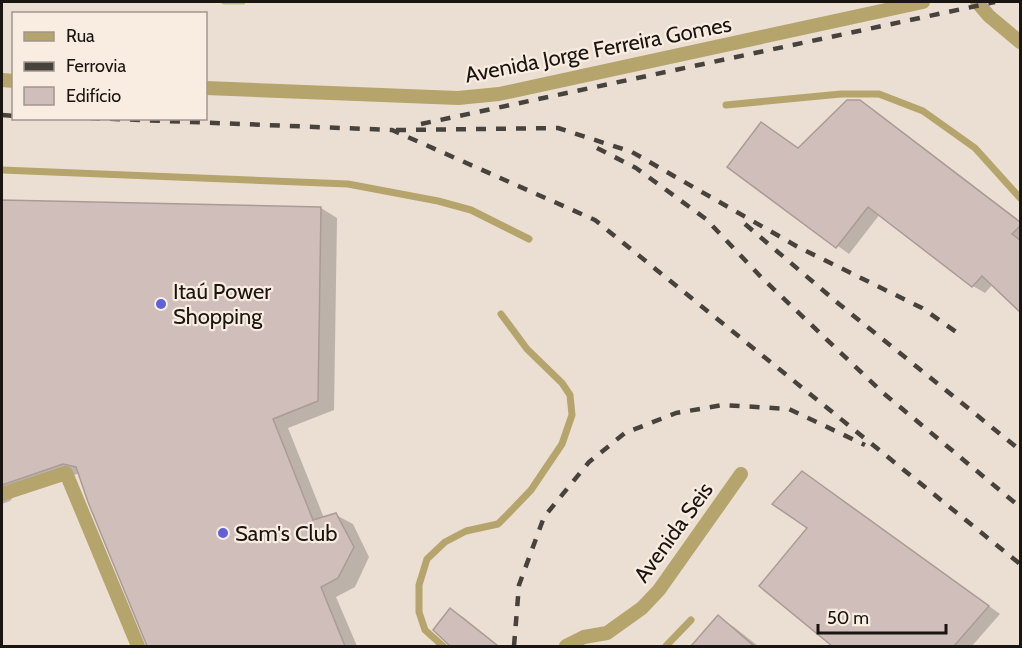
<svg xmlns="http://www.w3.org/2000/svg" width="1022" height="648" viewBox="0 0 1022 648" font-family="Cabin,sans-serif">
<rect width="100%" height="100%" fill="#ebdfd4"/>
<g fill="#0003">
<polygon points="860,101 873,109 1020,221 1020,309 993,284 985,293 973,286 880,214 849,254 729,167 762,124 799,149"/>
<polygon points="2,201 321,208 337,218 334,410 288,428 324,518 336,515 353,524 369,557 355,587 336,597 357,646 147,646 148,642 80,473 16,494 10,501 2,504"/>
<polygon points="814,480 1000,614 972,646 834,646 761,586 809,528"/>
<polygon points="451,610 463,617 499,646 452,646 450,645"/>
<polygon points="718,617 734,627 758,646 693,646"/>
</g>
<g fill="none" stroke-linecap="round" stroke-linejoin="round">
<polyline stroke="#adc874" stroke-width="5" points="224,2 243,2"/>
</g>
<g fill="#cfbeba" stroke="#ab9b97" stroke-width="1.5">
<polygon points="847,100 860,100 1020,222 1020,226 1012,234 1020,240 1020,312 982,276 972,287 868,207 836,248 727,167 761,122 798,148"/>
<polygon points="2,200 321,207 318,401 273,419 313,520 336,513 354,547 338,578 321,587 345,646 147,646 88,502 76,467 63,464 2,485"/>
<polygon points="802,471 989,606 954,646 832,646 759,586 807,528 772,504"/>
<polygon points="450,608 498,646 450,646 433,630"/>
<polygon points="718,615 754,646 691,646"/>
</g>
<g fill="none" stroke-linecap="round" stroke-linejoin="round">
<g stroke="#b5a56c" stroke-width="7">
<polyline points="726,105 841,94 879,94 923,111 975,148 1020,198"/>
<polyline points="2,170 348,184 438,201 471,210 529,239"/>
<polyline points="443,646 425,630 419,612 419,585 427,559 445,542 466,531 498,524 508,514 531,490 562,444 572,415 570,395 562,383 527,349 501,314"/>
<polyline points="666,646 691,620"/>
</g>
<g stroke="#b5a56c" stroke-width="14">
<polyline points="977,2 989,16 1020,42"/>
<polyline points="2,80 14,81"/>
<polyline points="206,88 458,98 499,94 923,2"/>
<polyline points="2,494 66,473 138,646"/>
<polyline points="566,646 584,637 607,633 642,608 659,590 741,474"/>
</g>
<g stroke="#48423c" stroke-width="4.5" stroke-dasharray="10 10" stroke-linecap="butt">
<polyline points="2,115 14,116"/>
<polyline points="90,118 392,130 595,220 1020,564"/>
<polyline points="421,124 995,2"/>
<polyline points="396,130 558,128 632,152 798,247 922,308 959,334"/>
<polyline points="597,148 636,168 706,219 762,278 882,392 1020,507"/>
<polyline points="745,224 839,304 1020,450"/>
<polyline points="514,646 519,585 544,517 589,462 625,433 676,413 723,405 789,409 865,445"/>
</g>
</g>
<g fill="#6061d9" stroke="#f9ece1" stroke-width="2">
<circle cx="161" cy="304" r="6"/>
<circle cx="223" cy="533" r="6"/>
</g>
<g text-anchor="middle" stroke-width="4.5" stroke-linejoin="round" paint-order="stroke">
<g font-size="22" fill="#1a1511" stroke="#f9ece1">
<text transform="translate(598 49) rotate(-11)" y="8">Avenida Jorge Ferreira Gomes</text>
<text transform="translate(673 532) rotate(-54)" y="8">Avenida Seis</text>
</g>
<g font-size="22" fill="#1a1511" stroke="#f9ece1" text-anchor="start">
<text x="173" y="299">Itaú Power<tspan x="173" dy="25">Shopping</tspan></text>
<text x="235" y="541">Sam's Club</text>
</g>
</g>
<rect width="1022" height="648" fill="none" stroke="#1a1511" stroke-width="6"/>
<rect x="12" y="12" width="195" height="108" fill="#f9ece1" stroke="#a0968e" stroke-width="1.5"/>
<rect x="24" y="32" width="30" height="9" fill="#b5a56c" stroke="#a0968e" stroke-width="1.5"/>
<text x="66" y="42" font-size="18" fill="#1a1511">Rua</text>
<rect x="24" y="62" width="30" height="9" fill="#48423c" stroke="#a0968e" stroke-width="1.5"/>
<text x="66" y="72" font-size="18" fill="#1a1511">Ferrovia</text>
<rect x="24" y="87" width="30" height="18" fill="#cfbeba" stroke="#a0968e" stroke-width="1.5"/>
<text x="66" y="102" font-size="18" fill="#1a1511">Edifício</text>
<path d="M818 624v9h128v-9" fill="none" stroke="#1a1511" stroke-width="3"/>
<text x="827" y="624" font-size="18" fill="#1a1511" stroke="#f9ece1" stroke-width="4.5" paint-order="stroke">50 m</text>
</svg>
